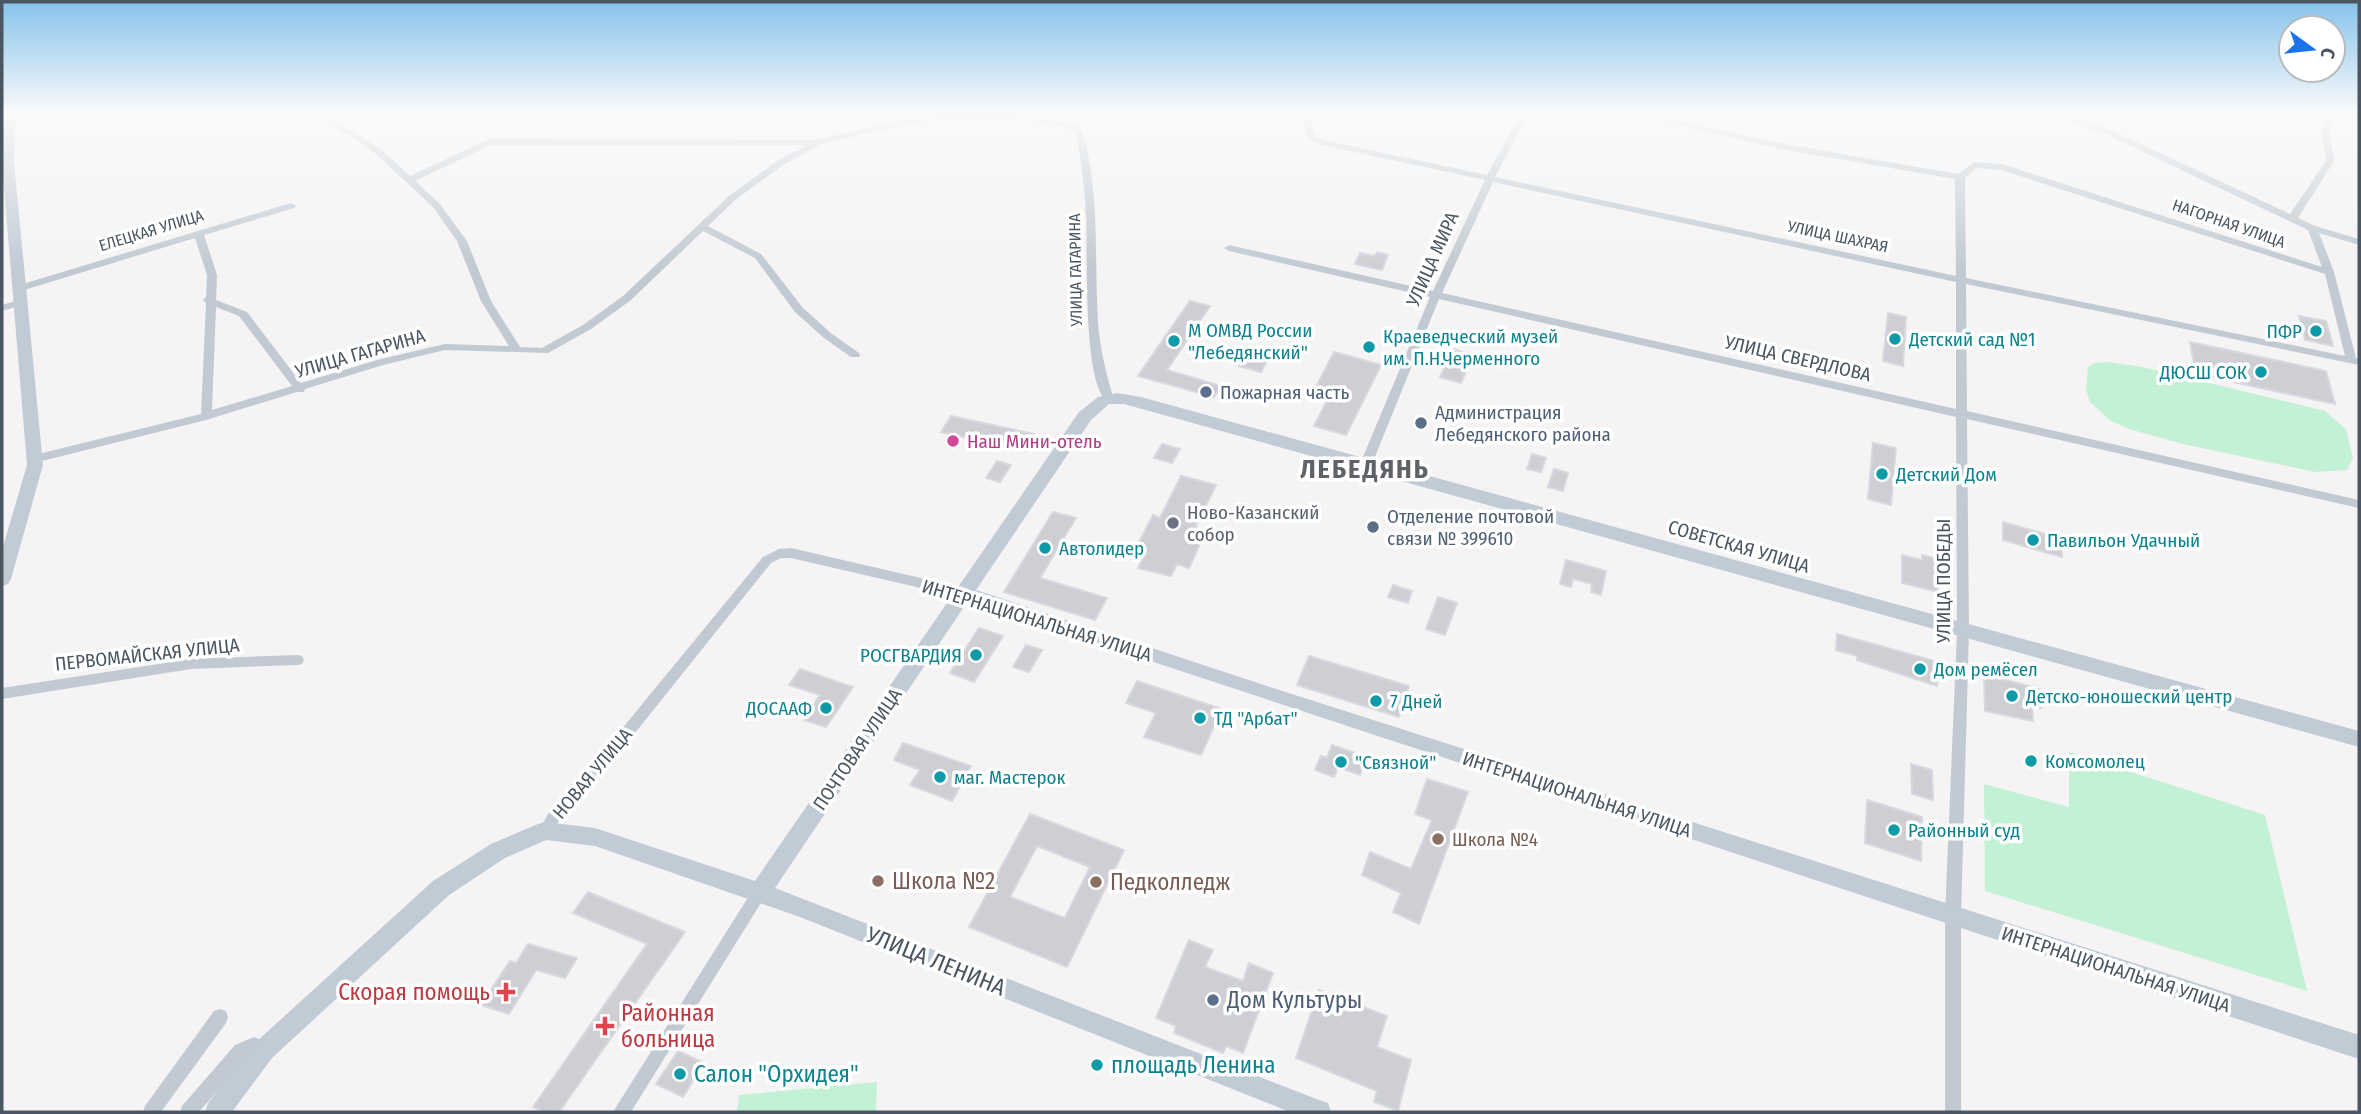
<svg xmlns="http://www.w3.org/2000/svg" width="2361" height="1114" viewBox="0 0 2361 1114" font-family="'Fira Sans Condensed',sans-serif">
<rect width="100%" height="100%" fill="#f5f3f3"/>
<g fill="#c3f1d5">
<polygon points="2107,362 2143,367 2325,411 2346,429 2353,458 2347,470 2315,472 2183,444 2129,429 2111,421 2090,402 2086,390 2088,367 2094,363"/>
<polygon points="2069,752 2265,815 2307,991 1985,891 1984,784 2069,807"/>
<polygon points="877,1082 876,1112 737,1112 739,1095"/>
</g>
<g fill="#cdcfd5" stroke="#d7d9de" stroke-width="2" fill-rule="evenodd">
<polygon points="1377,252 1388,255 1382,270 1355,264 1360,253 1375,256"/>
<polygon points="1190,301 1210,306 1167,370 1221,386 1214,397 1138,376"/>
<polygon points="1888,313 1906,317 1903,366 1883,361"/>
<polygon points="2299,316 2326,321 2333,346 2305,340"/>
<polygon points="2190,342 2326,371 2335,404 2196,374"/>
<polygon points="1453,349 1473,355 1461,383 1440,377"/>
<polygon points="1334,352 1381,365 1346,435 1314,426 1328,399 1312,395"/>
<polygon points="1246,353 1268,359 1261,372 1239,366"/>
<polygon points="951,416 1034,434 1025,451 941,432"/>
<polygon points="1873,443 1896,448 1891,505 1868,499"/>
<polygon points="1162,444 1180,449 1172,463 1154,458"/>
<polygon points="1532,454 1546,458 1541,472 1527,469"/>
<polygon points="997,461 1011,465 1000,482 986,478"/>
<polygon points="1554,469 1568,473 1563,491 1548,487"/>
<polygon points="1181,476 1216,485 1195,528 1206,531 1189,568 1177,564 1171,576 1138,568 1144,557 1133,554 1153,515 1160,518"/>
<polygon points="1053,512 1076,518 1040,578 1107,598 1095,620 1004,592"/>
<polygon points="2003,522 2062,539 2062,557 2003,540"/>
<polygon points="1902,555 1922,560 1922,555 1938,559 1938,592 1902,583"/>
<polygon points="1566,560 1606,571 1601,595 1591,592 1592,584 1573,579 1571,587 1560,584"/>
<polygon points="1393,585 1412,591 1408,603 1388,597"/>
<polygon points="1438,597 1457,603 1445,635 1426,629"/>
<polygon points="979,628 1003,636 974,682 950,673"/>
<polygon points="1837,634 1938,662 1937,686 1857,660 1857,656 1836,650"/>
<polygon points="1026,645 1042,650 1029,672 1013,667"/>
<polygon points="1309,656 1409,686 1399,717 1297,685"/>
<polygon points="800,669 853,687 826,727 804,720 820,695 789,685"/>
<polygon points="1984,674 2039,689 2041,708 2032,706 2033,721 1985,711"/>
<polygon points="1137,681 1222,709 1201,755 1144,737 1156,713 1126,703"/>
<polygon points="903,743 971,766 952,801 910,785 920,770 894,760"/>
<polygon points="1332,745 1367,757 1360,775 1338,767 1334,777 1315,770 1321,756 1327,758"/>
<polygon points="1911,764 1932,770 1933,800 1912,794"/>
<polygon points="1427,779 1468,792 1419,924 1393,912 1401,893 1362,875 1370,852 1411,869 1432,820 1415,814"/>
<polygon points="1867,800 1922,817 1921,861 1865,843"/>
<path d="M1030 814 1124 850 1067 967 969 927ZM1037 846 1090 867 1065 918 1010 897Z"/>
<polygon points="588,892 685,932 559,1112 545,1112 533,1107 647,944 573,913"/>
<polygon points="1189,940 1213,950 1205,967 1243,981 1249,963 1273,973 1243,1053 1226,1046 1223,1053 1174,1033 1176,1026 1156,1018"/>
<polygon points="528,944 577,958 565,978 536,970 509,1014 481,1005 510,961 516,963"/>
<polygon points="1319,990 1387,1016 1377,1047 1411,1060 1398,1111 1374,1102 1377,1091 1296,1058"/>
<polygon points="678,1051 704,1063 683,1097 656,1084"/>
</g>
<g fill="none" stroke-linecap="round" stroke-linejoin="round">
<g fill="#c1cad2" fill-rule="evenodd">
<path d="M316 113H325L382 150 410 176 489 139 816 140 899 120 941 114H1025L1077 125C1087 139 1088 154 1091 171 1098 222 1095 272 1098 323 1100 348 1106 373 1113 397L1108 401C1082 388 1088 248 1086 217 1085 190 1081 164 1077 137L1071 129 1025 120H941L899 126 821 144 783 165 735 200 708 226 761 254 803 308 832 334 859 353 860 355 859 357H851L824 338 795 312 755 258 703 231 631 300 591 329 548 353 445 350 383 365 305 389 304 392H297L206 420 34 463 30 462 28 459 30 456 34 455 201 414 206 303 203 300 206 297 207 275 195 238 24 290H16V286L291 203 296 206 294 208 204 235 217 275 216 300 247 312 301 383 377 360 445 344 509 346 481 301 457 241 433 207 376 154ZM491 145H807L777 161 729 196 623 296 583 325 542 348 520 347 491 301 467 241 439 203 415 181ZM216 307 239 316 292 386 212 410Z"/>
<path d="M1307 113H1315L1311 125 1315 136 1323 140 1487 175 1521 113H1529L1495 177 1956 276 1955 179 1780 149 1627 113H1640L1780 143 1958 174 1974 162 2002 164 2322 267 2308 230 2105 134 2044 113H2055L2111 130 2290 214 2326 161 2321 133 2325 113H2333L2329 133 2334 161 2298 218 2315 226 2359 239V245L2319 233 2334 272 2356 358 2359 359V365L1966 284 1967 411 2359 500V508L1967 419 1969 631 1961 916V1112H1945V916L1957 631 1956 417 1439 299 1372 464 1366 468 1362 467 1360 464 1430 297 1229 251 1224 248 1229 245 1433 291 1485 180 1317 144C1302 136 1302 128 1307 113ZM1976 168 2001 170 2325 274 2345 356 1966 278 1965 178ZM1493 182 1956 282V409L1442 293Z"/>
<polygon points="22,299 27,302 26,304 2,311 2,305"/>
<polygon points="791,548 964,588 968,590 970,593 968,596 964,598 791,558 781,558 771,563 635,733 565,811 550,836 545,838 540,836 538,831 555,803 625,725 763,557 779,549"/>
<polygon points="297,655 302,656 304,660 302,664 297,665 191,669 2,699 2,688 191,659"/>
<polygon points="759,886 764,888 767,893 764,898 631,1112 613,1112 754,888"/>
<polygon points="220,1009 226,1011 228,1017 226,1023 161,1112 143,1112 145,1106 214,1011"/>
<polygon points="254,1037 270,1044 272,1050 270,1056 264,1058 254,1054 247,1057 199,1112 180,1112 182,1106 235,1045"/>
</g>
<g fill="#c1cbd6" fill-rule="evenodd">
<polygon points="9,113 21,113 15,125 14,162 43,465 11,579 8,584 2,586 2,550 27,465 2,164 3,125"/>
<polygon points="1117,393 1141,397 2359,731 2359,747 1124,404 1109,404 1091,420 976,590 1270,687 2359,1035 2359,1059 968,601 775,888 1319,1100 1328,1103 1331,1112 1290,1112 800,917 595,846 546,840 505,858 449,895 272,1058 232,1112 205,1112 208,1103 256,1042 433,881 491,844 538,824 545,822 595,828 755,881 1079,412 1098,397"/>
</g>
</g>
<linearGradient id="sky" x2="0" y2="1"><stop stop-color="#85c3ea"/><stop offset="0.42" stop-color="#fafafa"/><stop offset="1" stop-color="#fafafa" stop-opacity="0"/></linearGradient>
<rect width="2361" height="268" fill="url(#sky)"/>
<g fill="#0f9aa8" stroke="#fff" stroke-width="2.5">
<circle cx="2316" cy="331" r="7"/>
<circle cx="1895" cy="339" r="7"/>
<circle cx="1174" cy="341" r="7"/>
<circle cx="1369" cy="347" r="7"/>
<circle cx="2261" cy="372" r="7"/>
<circle cx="1882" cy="474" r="7"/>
<circle cx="2033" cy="540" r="7"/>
<circle cx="1045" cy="548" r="7"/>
<circle cx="976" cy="655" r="7"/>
<circle cx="1920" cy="669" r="7"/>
<circle cx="2012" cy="696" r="7"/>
<circle cx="1376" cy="701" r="7"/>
<circle cx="826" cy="708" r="7"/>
<circle cx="1200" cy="718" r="7"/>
<circle cx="2031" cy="761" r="7"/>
<circle cx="1341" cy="762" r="7"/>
<circle cx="940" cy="777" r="7"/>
<circle cx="1894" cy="830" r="7"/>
<circle cx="1097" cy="1065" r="7"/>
<circle cx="680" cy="1074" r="7"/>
</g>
<g fill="#5c6f8a" stroke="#fff" stroke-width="2.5">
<circle cx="1206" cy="392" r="7"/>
<circle cx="1421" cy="423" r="7"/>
<circle cx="1373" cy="527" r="7"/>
<circle cx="1213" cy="1000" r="7"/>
</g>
<circle fill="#d1479c" stroke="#fff" stroke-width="2.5" cx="953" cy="441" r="7"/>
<circle fill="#6b7280" stroke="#fff" stroke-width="2.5" cx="1173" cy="523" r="7"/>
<g fill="#8d6e63" stroke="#fff" stroke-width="2.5">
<circle cx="1438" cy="839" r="7"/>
<circle cx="878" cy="881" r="7"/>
<circle cx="1096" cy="882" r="7"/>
</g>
<g fill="#e0444e" stroke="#fff" stroke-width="2.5">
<path d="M502.5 981.5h7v7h7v7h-7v7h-7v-7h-7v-7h7z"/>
<path d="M601.5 1015.5h7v7h7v7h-7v7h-7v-7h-7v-7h7z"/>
</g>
<g text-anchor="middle" stroke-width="7" stroke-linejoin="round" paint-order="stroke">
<g font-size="16" fill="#4a5661" stroke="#fff">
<text transform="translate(2229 223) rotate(19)" y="6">НАГОРНАЯ УЛИЦА</text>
<text transform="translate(151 230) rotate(-17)" y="6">ЕЛЕЦКАЯ УЛИЦА</text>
<text transform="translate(1838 236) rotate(12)" y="6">УЛИЦА ШАХРАЯ</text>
<text transform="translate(1075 270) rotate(-91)" y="6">УЛИЦА ГАГАРИНА</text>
</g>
<g font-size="19" fill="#4a5661" stroke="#fff">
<text transform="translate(1432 259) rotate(-66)" y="7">УЛИЦА МИРА</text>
<text transform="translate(360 353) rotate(-16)" y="7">УЛИЦА ГАГАРИНА</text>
<text transform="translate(1798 358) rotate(13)" y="7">УЛИЦА СВЕРДЛОВА</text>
<text transform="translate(1739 546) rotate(16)" y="7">СОВЕТСКАЯ УЛИЦА</text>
<text transform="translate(1943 581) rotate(-90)" y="7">УЛИЦА ПОБЕДЫ</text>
<text transform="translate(1037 620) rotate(17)" y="7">ИНТЕРНАЦИОНАЛЬНАЯ УЛИЦА</text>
<text transform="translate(147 654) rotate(-6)" y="7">ПЕРВОМАЙСКАЯ УЛИЦА</text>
<text transform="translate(857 749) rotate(-56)" y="7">ПОЧТОВАЯ УЛИЦА</text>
<text transform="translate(592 773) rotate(-50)" y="7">НОВАЯ УЛИЦА</text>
<text transform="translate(1577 794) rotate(18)" y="7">ИНТЕРНАЦИОНАЛЬНАЯ УЛИЦА</text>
<text transform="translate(2116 969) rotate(18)" y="7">ИНТЕРНАЦИОНАЛЬНАЯ УЛИЦА</text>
</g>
<g font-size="19" fill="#0d838f" stroke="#fff" text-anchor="start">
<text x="1188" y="337">М ОМВД России<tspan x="1188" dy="22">"Лебедянский"</tspan></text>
<text x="2302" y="338" text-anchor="end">ПФР</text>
<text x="1383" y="343">Краеведческий музей<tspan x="1383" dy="22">им. П.Н.Черменного</tspan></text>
<text x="1909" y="346">Детский сад №1</text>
<text x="2247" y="379" text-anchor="end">ДЮСШ СОК</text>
<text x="1896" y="481">Детский Дом</text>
<text x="2047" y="547">Павильон Удачный</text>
<text x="1059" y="555">Автолидер</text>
<text x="962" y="662" text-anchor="end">РОСГВАРДИЯ</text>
<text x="1934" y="676">Дом ремёсел</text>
<text x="2026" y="703">Детско-юношеский центр</text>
<text x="1390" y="708">7 Дней</text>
<text x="812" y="715" text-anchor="end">ДОСААФ</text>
<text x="1214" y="725">ТД "Арбат"</text>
<text x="2045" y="768">Комсомолец</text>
<text x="1355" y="769">"Связной"</text>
<text x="954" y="784">маг. Мастерок</text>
<text x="1908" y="837">Районный суд</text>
</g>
<g font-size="19" fill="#4e5e75" stroke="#fff" text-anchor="start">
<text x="1220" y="399">Пожарная часть</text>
<text x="1435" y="419">Администрация<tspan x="1435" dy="22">Лебедянского района</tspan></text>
<text x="1387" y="523">Отделение почтовой<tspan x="1387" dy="22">связи № 399610</tspan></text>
</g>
<g font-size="19" fill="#b23c85" stroke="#fff" text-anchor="start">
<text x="967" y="448">Наш Мини-отель</text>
</g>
<g font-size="19" fill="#5b616d" stroke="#fff" text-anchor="start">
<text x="1187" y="519">Ново-Казанский<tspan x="1187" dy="22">собор</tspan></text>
</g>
<g font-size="19" fill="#785e54" stroke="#fff" text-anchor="start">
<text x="1452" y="846">Школа №4</text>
</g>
<g font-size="23" fill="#785e54" stroke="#fff" text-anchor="start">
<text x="892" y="889">Школа №2</text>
<text x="1110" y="890">Педколледж</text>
</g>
<g font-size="23" fill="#4a5661" stroke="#fff">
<text transform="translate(936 961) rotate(22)" y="8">УЛИЦА ЛЕНИНА</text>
</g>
<g font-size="23" fill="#be3a42" stroke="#fff" text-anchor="end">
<text x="490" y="1000">Скорая помощь</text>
<text x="621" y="1021" text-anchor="start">Районная<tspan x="621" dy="26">больница</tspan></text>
</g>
<g font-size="23" fill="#4e5e75" stroke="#fff" text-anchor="start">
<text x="1227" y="1008">Дом Культуры</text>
</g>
<g font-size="23" fill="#0d838f" stroke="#fff" text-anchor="start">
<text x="1111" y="1073">площадь Ленина</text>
<text x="694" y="1082">Салон "Орхидея"</text>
</g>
<g font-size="26" font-weight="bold" letter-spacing="2" fill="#5f6368" stroke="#fff">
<text x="1365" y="478">ЛЕБЕДЯНЬ</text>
</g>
</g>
<rect width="2361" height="1114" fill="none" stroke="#4a5661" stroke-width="7"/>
<g transform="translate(2312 49) rotate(105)"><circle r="33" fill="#ffffff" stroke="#b7bbc0" stroke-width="2"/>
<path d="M0-5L12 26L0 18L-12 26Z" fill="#1a73e8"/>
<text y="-10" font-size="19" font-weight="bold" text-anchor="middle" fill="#4a5661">С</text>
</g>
</svg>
